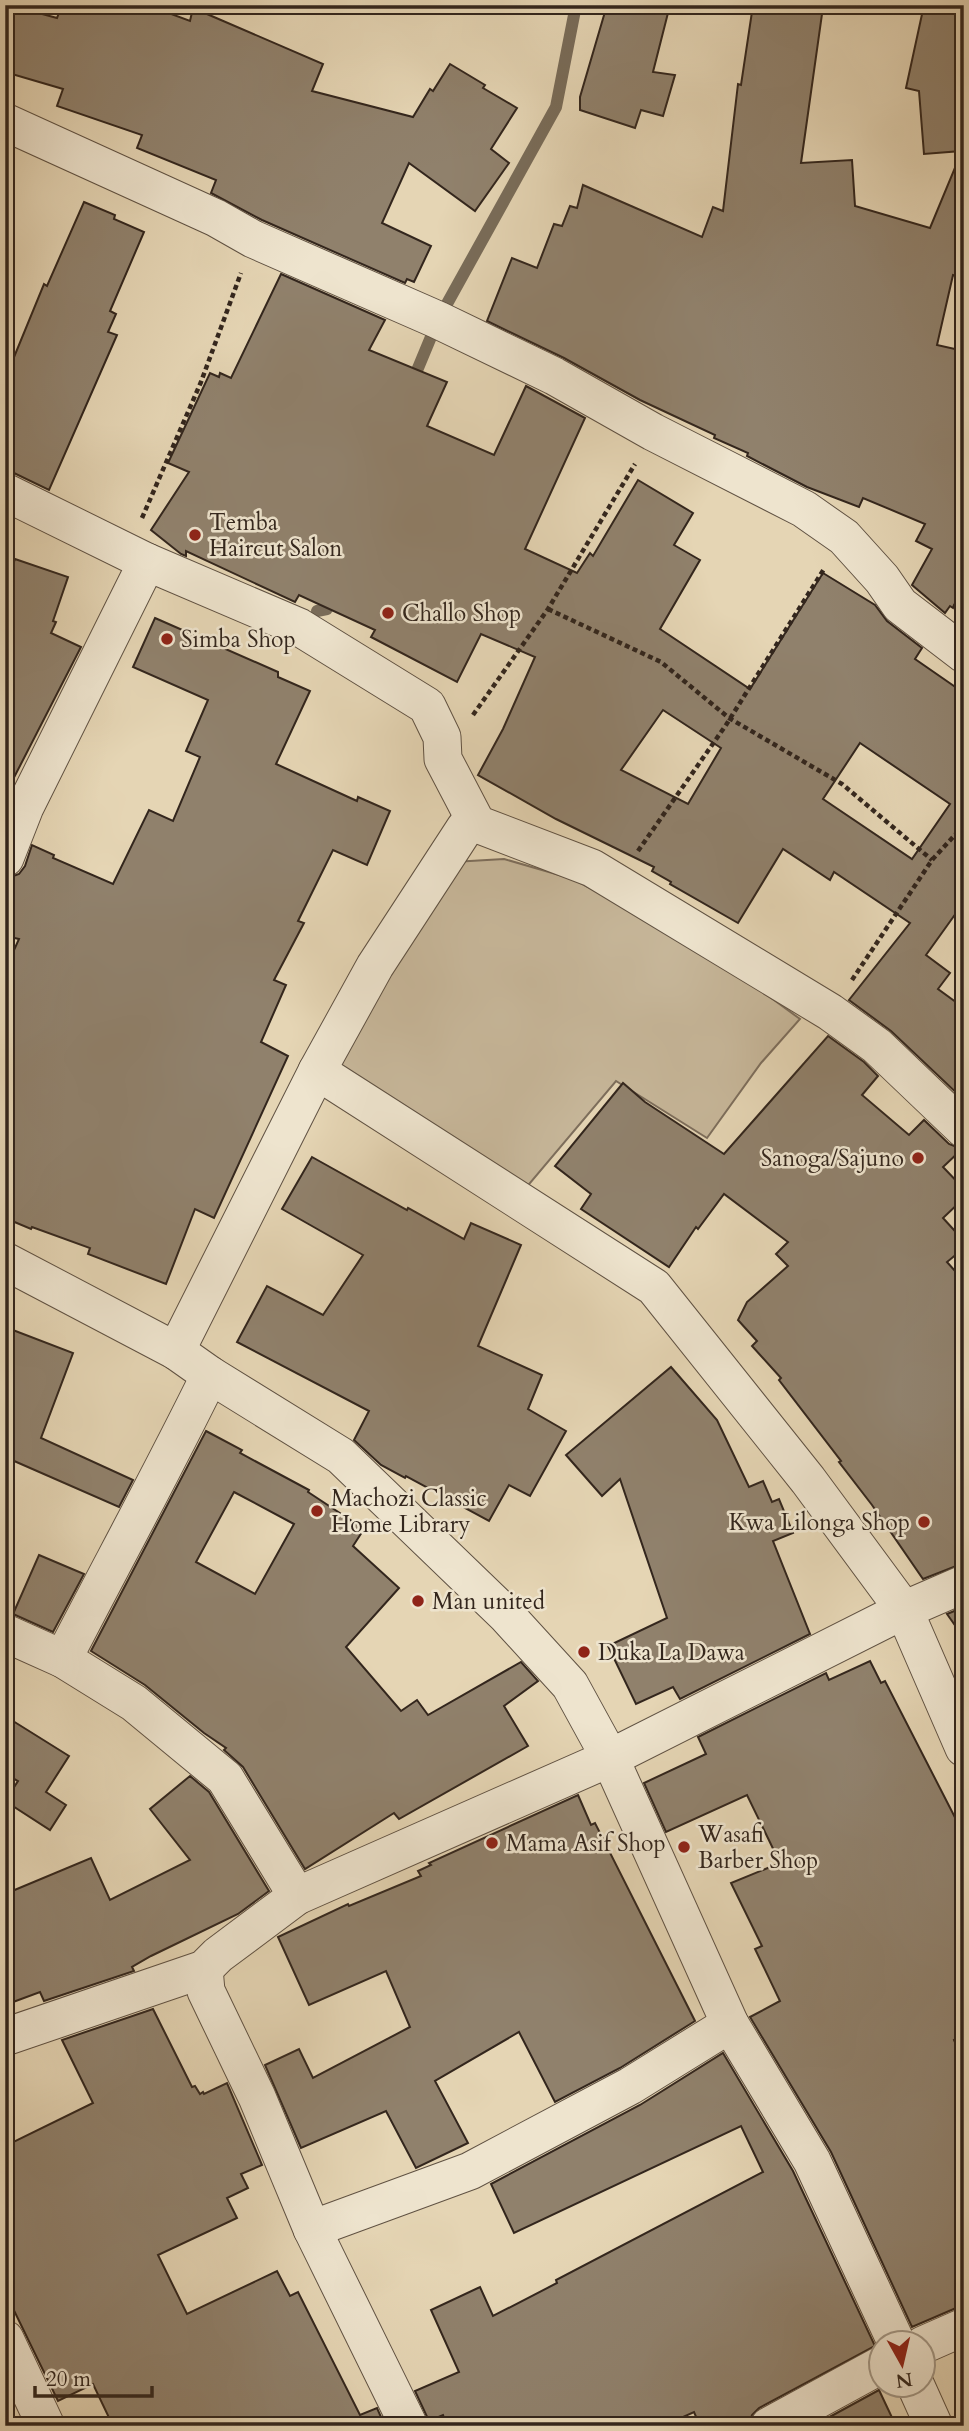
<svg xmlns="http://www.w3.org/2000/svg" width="969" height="2431" viewBox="0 0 969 2431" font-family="Cardo,serif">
<rect width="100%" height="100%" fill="#e5d5b4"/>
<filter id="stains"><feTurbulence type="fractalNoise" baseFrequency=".00286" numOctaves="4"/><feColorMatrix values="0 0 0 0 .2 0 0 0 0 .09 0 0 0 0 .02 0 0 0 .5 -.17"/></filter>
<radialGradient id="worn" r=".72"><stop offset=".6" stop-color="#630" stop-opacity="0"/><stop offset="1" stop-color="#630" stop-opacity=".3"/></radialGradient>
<polygon fill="#c7b79a" stroke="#7d6e5c" stroke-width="2" points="504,859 573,879 645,917 763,992 800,1019 761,1063 707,1138 616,1081 525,1189 336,1076 436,863"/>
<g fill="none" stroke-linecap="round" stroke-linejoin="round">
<g stroke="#796c59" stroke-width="12">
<polyline points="411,385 438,320 556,107 576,5"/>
<polyline points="317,611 327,609 334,594"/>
</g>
</g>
<g fill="#90816c" stroke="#33261d" stroke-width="2" fill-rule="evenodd">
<polygon points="9,5 57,18 62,5 147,5 190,21 193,8 323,64 312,91 413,117 430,89 433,91 450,64 485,85 483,88 517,108 491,149 509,163 475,211 409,163 382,223 431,246 414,282 407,279 405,283 262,220 211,193 216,180 137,148 142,135 57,106 63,89 5,72 5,22"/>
<polygon points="607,5 670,5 653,72 675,75 663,116 641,110 635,128 580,110 580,97"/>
<polygon points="753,5 823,7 801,163 852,160 855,206 930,228 962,151 924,154 919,91 906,88 924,5 964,5 964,278 953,275 937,345 964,351 964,610 954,605 953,608 950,606 945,613 912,585 932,549 916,541 925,524 863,498 859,507 807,487 747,456 748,453 714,438 715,435 640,400 564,358 487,321 512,258 537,268 554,224 562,226 570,206 577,208 583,185 702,237 713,207 723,211 738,84 741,85"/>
<polygon points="84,202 115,215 114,219 144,232 110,311 116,314 108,332 117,335 49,490 14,473 5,471 5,379 44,284 47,286"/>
<path d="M281 274 385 320 369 350 447 382 427 426 494 455 526 386 585 418 525 549 577 573 590 553 593 556 638 480 693 513 674 545 700 560 660 629 750 689 823 573 875 605 887 621 922 648 915 659 964 693V902L926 955 950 973 938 989 964 1008V1100L891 1031 849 1000 910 923 834 872 830 880 783 849 738 923 670 884 671 882 652 871 654 867 556 819 478 775 503 729 535 657 481 634 457 682 371 637 375 630 299 595 295 602 186 551V556L181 554 151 530 189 472 168 463 210 373 219 377 220 373 231 378ZM663 710 721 748 688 804 621 770ZM860 743 950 804 912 859 823 799Z"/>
<polygon points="15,559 68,577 53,621 56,622 51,633 81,647 5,795 5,587"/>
<polygon points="155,618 278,672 278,677 310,691 276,764 357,801 358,797 390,811 367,865 333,850 298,921 304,923 274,980 286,985 261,1042 288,1056 214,1218 195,1209 166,1284 88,1254 90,1248 32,1227 31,1229 5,1218 5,970 19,939 5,936 5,879 19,874 25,866 32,845 54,855 53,858 113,884 149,810 173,821 200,757 186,751 208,700 133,667"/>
<polygon points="828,1036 864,1062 878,1076 862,1095 909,1135 924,1120 949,1144 962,1149 943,1167 964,1189 964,1198 943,1218 964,1241 964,1248 947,1262 964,1281 964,1563 923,1579 872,1505 839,1462 841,1461 779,1380 781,1378 752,1346 757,1341 738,1320 747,1302 788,1266 776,1254 788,1242 724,1194 698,1229 696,1227 669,1267 581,1209 591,1194 555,1166 623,1083 645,1102 724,1154"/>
<polygon points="312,1157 407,1210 408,1208 464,1239 471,1223 521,1245 478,1346 542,1375 528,1409 566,1431 530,1496 509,1485 489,1521 406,1476 405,1478 381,1465 354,1440 369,1411 237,1342 267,1286 323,1315 363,1255 282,1209"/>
<polygon points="5,1327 73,1353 41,1438 133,1480 119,1507 5,1457"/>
<polygon points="671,1367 717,1420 749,1487 763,1481 772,1502 779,1499 793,1533 773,1541 810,1634 680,1699 673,1687 636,1704 608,1646 667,1618 620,1479 602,1496 566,1455"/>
<path d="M206 1431 242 1450 240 1453 309 1490 308 1492 364 1529 353 1546 399 1588 346 1647 401 1711 417 1700 428 1715 521 1662 538 1681 504 1706 528 1746 399 1819 394 1813 305 1869 243 1767 224 1750 226 1748 204 1733 145 1685 91 1651ZM234 1492 294 1524 255 1594 196 1562Z"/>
<polygon points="39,1555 84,1574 53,1632 13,1614"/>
<polygon points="964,1607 964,1638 947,1614"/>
<polygon points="870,1661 881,1683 885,1681 964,1835 964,2035 954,2040 964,2063 964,2306 956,2308 912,2327 831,2152 750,2017 780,2001 755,1949 762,1946 731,1883 780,1863 747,1795 666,1832 644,1783 706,1754 698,1737 826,1673 829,1680"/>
<polygon points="5,1716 69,1756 46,1792 66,1805 50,1830 5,1801 18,1781 5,1774"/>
<polygon points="190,1776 209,1792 269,1891 238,1914 151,1956 132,1967 134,1971 44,2001 40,1992 5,2005 5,1894 91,1858 110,1900 190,1860 150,1809"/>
<polygon points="578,1795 591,1825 595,1823 695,2021 620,2068 555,2102 519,2032 435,2081 468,2143 416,2168 386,2111 301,2148 265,2065 299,2049 313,2078 410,2027 386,1971 309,2005 278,1937 348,1904 349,1906 421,1876 418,1871 431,1865 429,1863"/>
<polygon points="153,2009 192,2087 195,2086 200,2094 203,2092 204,2094 227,2083 262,2165 241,2174 248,2188 227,2198 237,2218 158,2255 187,2314 277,2271 290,2296 298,2292 360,2415 377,2408 385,2426 113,2426 93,2384 58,2401 5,2292 5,2146 93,2103 62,2040"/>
<polygon points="723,2053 793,2171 875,2346 759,2408 752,2415 748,2426 700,2426 694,2412 663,2426 447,2426 443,2415 429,2421 415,2391 459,2372 431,2310 480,2287 493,2316 557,2283 556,2280 763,2172 741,2126 514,2233 491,2184 640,2105"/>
<polygon points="879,2390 896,2426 813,2426"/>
</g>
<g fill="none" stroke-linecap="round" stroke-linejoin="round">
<defs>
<g id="street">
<polyline points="5,122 216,218 253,239 438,320 554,376 653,432 804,509 844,537 882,579 900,605 964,654"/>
<polyline points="5,492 147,562 299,627 427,706 442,737 443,759 477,824 592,868 830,1012 877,1046 964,1129"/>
<polyline points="5,858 25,807 147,562"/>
<polyline points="317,1071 654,1287 808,1480 904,1610 964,1748"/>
<polyline points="5,1261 176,1351 210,1375 341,1456 507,1616 570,1685 610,1758 730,2024 812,2161 897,2344"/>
<polyline points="176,1351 317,1071 375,966 465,828 477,824"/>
<polyline points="5,1633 63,1659 134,1703 225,1778 297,1896"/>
<path d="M63 1659C112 1564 163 1471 210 1375"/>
<polyline points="204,1969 206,1991 257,2097 312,2229 409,2426"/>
<polyline points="5,2037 204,1969 218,1955 297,1896 610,1758 904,1610 964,1584"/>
<polyline points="312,2229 470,2171 630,2086 730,2024"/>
<polyline points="5,2339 46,2426"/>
<polyline points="923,2345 964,2327"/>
<polyline points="916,2386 934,2426"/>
<polyline points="769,2426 881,2365"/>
</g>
</defs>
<use href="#street" stroke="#605243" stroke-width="39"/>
<g stroke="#33261d" stroke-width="4.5" stroke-dasharray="5 3.5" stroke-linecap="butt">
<polyline points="142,518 201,382 241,273"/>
<polyline points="548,609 661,662 729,718 842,784 932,860"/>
<polyline points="473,715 548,609 635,464"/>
<polyline points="638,851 726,725 824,569"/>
<polyline points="852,980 932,860 964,825"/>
</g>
<use href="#street" stroke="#eee4ce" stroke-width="37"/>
</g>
<g fill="#8f2418" stroke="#eee4ce" stroke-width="2.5">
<circle cx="195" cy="535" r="7"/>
<circle cx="388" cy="613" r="7"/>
<circle cx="167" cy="639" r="7"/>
<circle cx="918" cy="1158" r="7"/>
<circle cx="317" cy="1511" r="7"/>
<circle cx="924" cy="1522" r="7"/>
<circle cx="418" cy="1601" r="7"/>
<circle cx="584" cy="1652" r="7"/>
<circle cx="492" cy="1843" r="7"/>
<circle cx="684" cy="1847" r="7"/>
</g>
<g text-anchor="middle" stroke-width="5" stroke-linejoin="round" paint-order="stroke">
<g font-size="23" fill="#33261d" stroke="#eee4ce" text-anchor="start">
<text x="209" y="530">Temba<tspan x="209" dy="26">Haircut Salon</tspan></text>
<text x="402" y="621">Challo Shop</text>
<text x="181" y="647">Simba Shop</text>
<text x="904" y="1166" text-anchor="end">Sanoga/Sajuno</text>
<text x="331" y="1506">Machozi Classic<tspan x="331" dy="26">Home Library</tspan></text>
<text x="910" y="1530" text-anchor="end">Kwa Lilonga Shop</text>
<text x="432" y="1609">Man united</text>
<text x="598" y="1660">Duka La Dawa</text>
<text x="698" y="1842">Wasafi<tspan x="698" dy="26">Barber Shop</tspan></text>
<text x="506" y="1851">Mama Asif Shop</text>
</g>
</g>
<rect width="969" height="2431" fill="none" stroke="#e5d5b4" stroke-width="28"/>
<rect x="7" y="7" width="955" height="2417" fill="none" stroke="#33261d" stroke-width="3.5"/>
<rect x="14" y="14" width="941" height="2403" fill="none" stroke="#33261d" stroke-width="2"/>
<g transform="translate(902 2364) rotate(172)"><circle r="33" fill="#eee4ce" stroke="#a39887" stroke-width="2"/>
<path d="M0-5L12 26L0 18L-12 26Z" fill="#8f2418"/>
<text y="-10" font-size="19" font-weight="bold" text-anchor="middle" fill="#33261d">N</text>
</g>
<path d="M35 2386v10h117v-10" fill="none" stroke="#33261d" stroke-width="3.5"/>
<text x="46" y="2386" font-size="21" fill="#33261d" stroke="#eee4ce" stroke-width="5" paint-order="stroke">20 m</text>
<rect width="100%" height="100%" filter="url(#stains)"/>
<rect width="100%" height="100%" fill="url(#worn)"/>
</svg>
